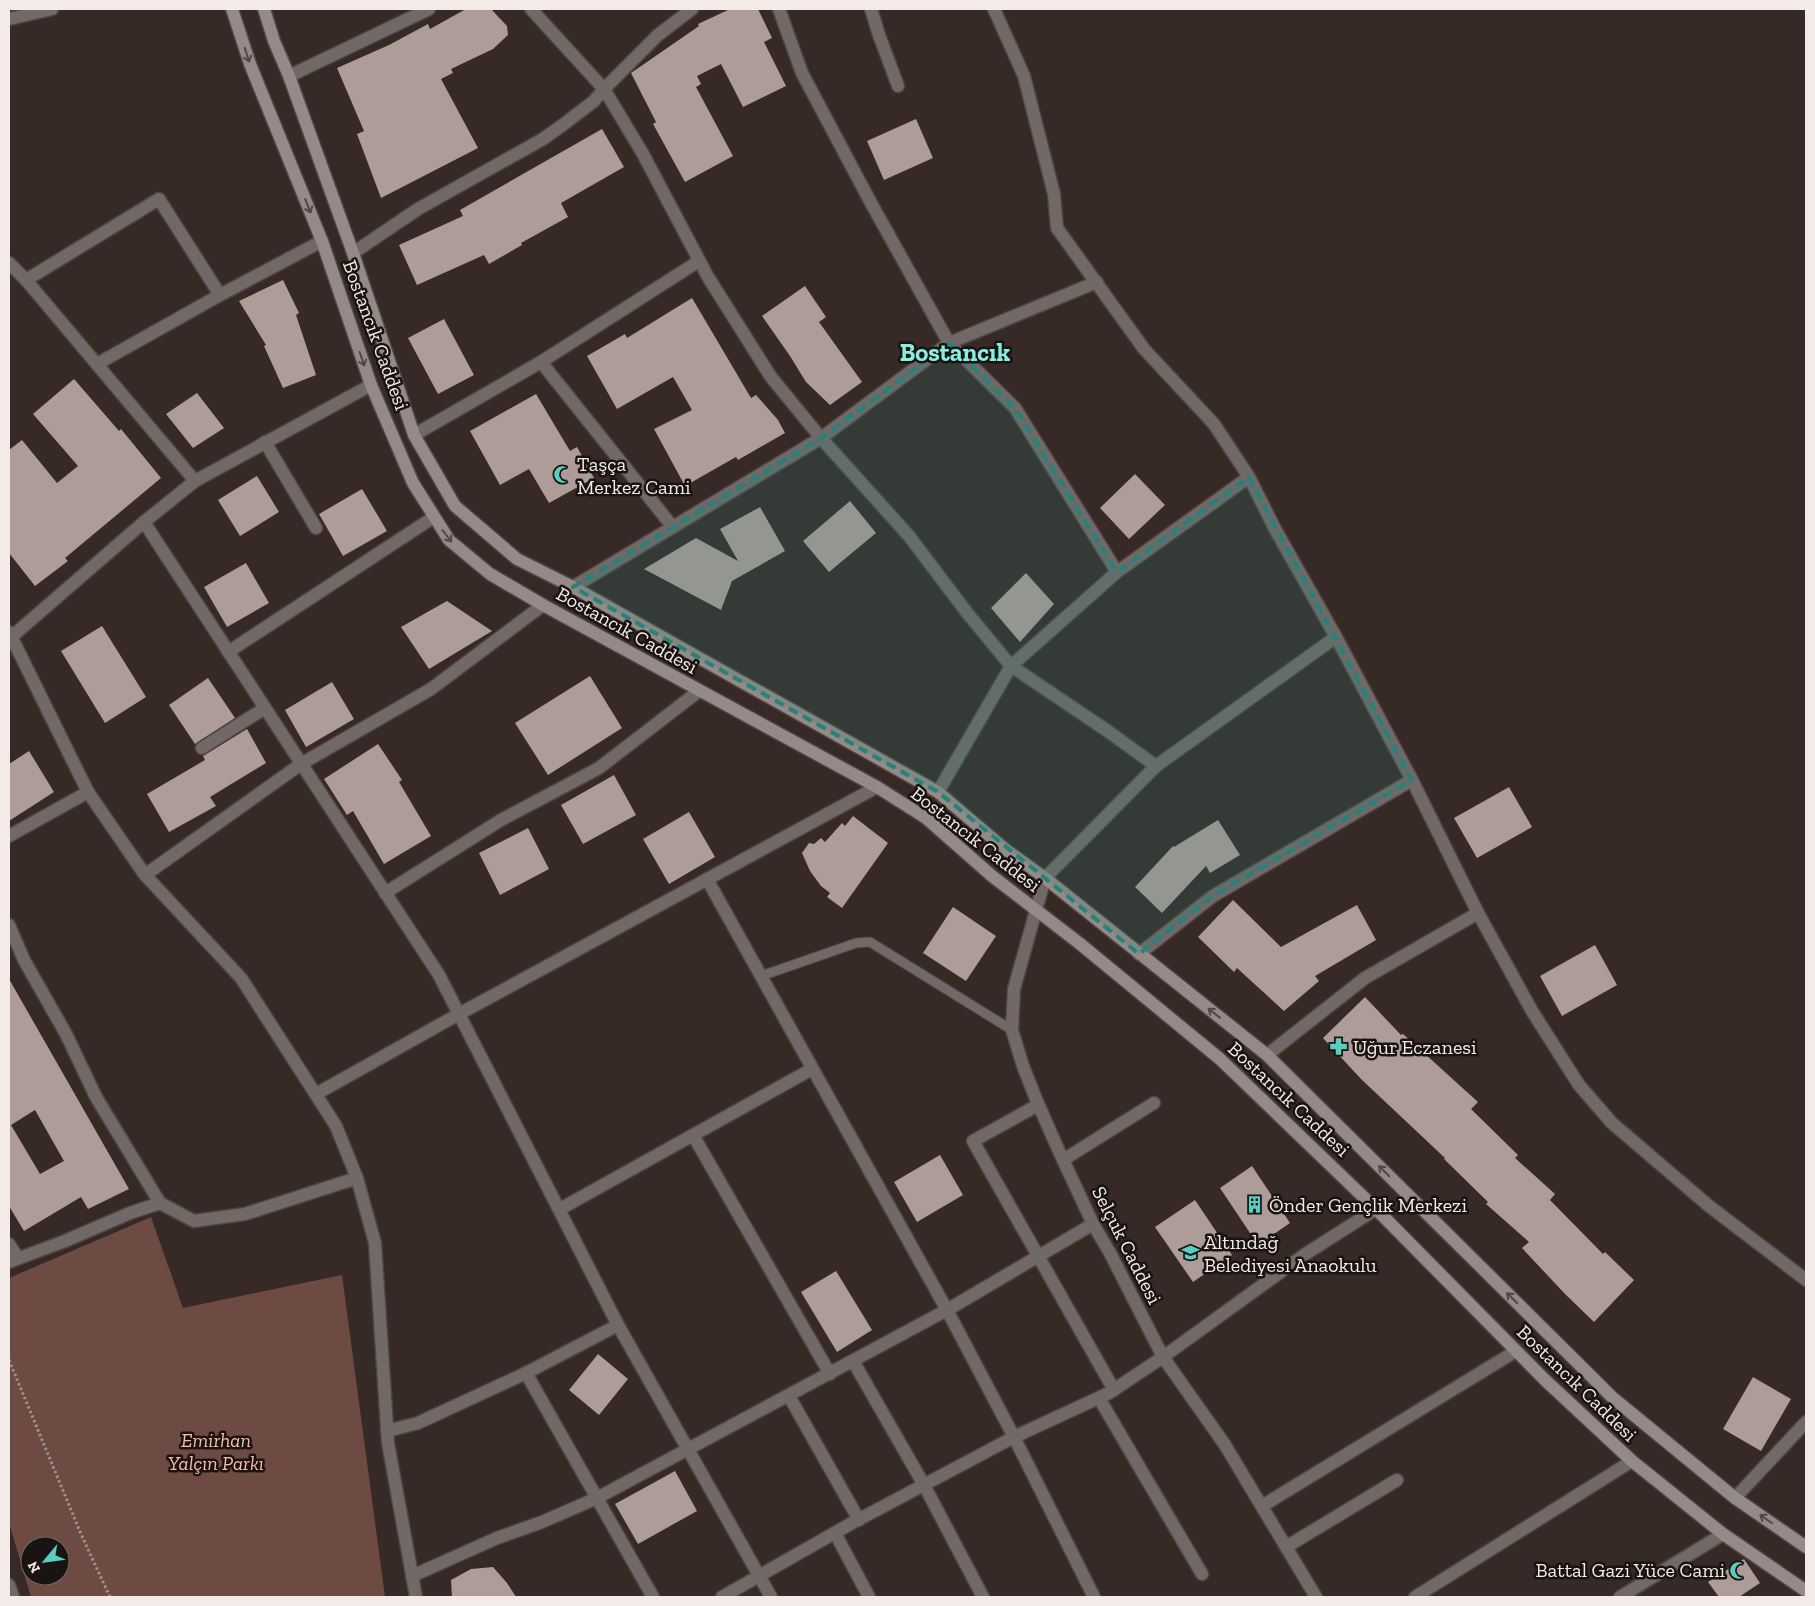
<svg xmlns="http://www.w3.org/2000/svg" width="1815" height="1606" viewBox="0 0 1815 1606" font-family="'Zilla Slab',serif">
<rect width="100%" height="100%" fill="#372925"/>
<path fill="#6d4a42" fill-rule="evenodd" d="M151 1217 183 1308 342 1275 385 1597H31L9 1523V1278ZM30 1546H60V1576H30Z"/>
<g fill="#ae9c98" fill-rule="evenodd">
<polygon points="466,9 491,9 507,26 508,35 493,49 451,69 453,73 441,79 478,148 381,198 357,134 364,131 337,68 389,45 428,24 430,29"/>
<polygon points="730,9 758,9 772,38 764,42 786,86 743,107 721,64 697,76 701,84 696,87 733,156 685,182 653,124 656,122 631,73 699,26 698,24"/>
<polygon points="916,119 933,158 884,180 867,141"/>
<polygon points="602,129 624,167 561,203 568,217 521,243 522,245 489,264 484,255 417,285 399,245 463,216 460,210"/>
<polygon points="283,280 299,313 296,315 316,375 283,388 264,346 266,345 239,301"/>
<polygon points="805,286 826,317 819,322 862,382 830,405 806,382 790,356 762,316"/>
<polygon points="692,298 751,398 756,395 778,420 785,433 738,460 736,457 685,486 654,429 692,410 673,377 617,409 587,356 625,334 627,338"/>
<polygon points="444,319 474,375 438,394 408,338"/>
<polygon points="74,379 119,431 121,429 161,478 65,558 68,561 35,586 9,553 9,450 22,440 57,483 78,466 33,414"/>
<polygon points="197,393 224,428 193,448 166,414"/>
<polygon points="536,394 570,451 577,447 594,478 549,503 529,469 500,485 470,431"/>
<polygon points="1135,474 1165,505 1129,539 1100,508"/>
<polygon points="257,476 279,512 240,536 218,500"/>
<polygon points="362,489 387,531 343,556 319,514"/>
<polygon points="850,501 876,533 829,572 803,541"/>
<polygon points="760,507 785,551 732,581 721,610 644,569 696,538 738,561 720,529"/>
<polygon points="246,563 269,603 227,627 204,587"/>
<polygon points="1026,573 1054,604 1020,642 991,608"/>
<polygon points="447,601 492,631 429,669 401,627"/>
<polygon points="102,626 146,697 105,723 61,651"/>
<polygon points="590,676 622,728 548,775 515,723"/>
<polygon points="208,678 235,718 195,744 169,705"/>
<polygon points="332,682 354,719 306,747 285,710"/>
<polygon points="247,729 266,763 210,797 216,806 169,832 147,794 205,760 203,756"/>
<polygon points="378,744 402,780 399,782 431,836 384,864 353,811 347,815 324,779"/>
<polygon points="29,751 54,792 9,821 9,764"/>
<polygon points="614,775 636,815 583,844 561,805"/>
<polygon points="1509,787 1532,827 1477,858 1454,818"/>
<polygon points="689,812 715,857 669,884 643,839"/>
<polygon points="853,816 888,843 842,908 827,897 830,893 821,886 810,871 802,853 809,843 814,844 821,838 825,842 842,823 845,826"/>
<polygon points="1218,820 1240,855 1210,873 1206,866 1162,913 1135,887 1173,846 1174,847"/>
<polygon points="528,828 549,869 500,895 479,853"/>
<polygon points="1233,900 1281,947 1357,905 1376,940 1315,976 1319,981 1284,1011 1237,968 1234,972 1198,937"/>
<polygon points="953,907 996,936 966,981 923,953"/>
<polygon points="1595,945 1617,985 1562,1016 1540,976"/>
<path d="M9 979 129 1189 88 1209 81 1197 24 1231 9 1206ZM35 1110 64 1161 40 1174 11 1125Z"/>
<polygon points="1365,997 1401,1035 1403,1034 1478,1102 1471,1109 1518,1155 1515,1158 1555,1194 1550,1200 1603,1254 1605,1252 1634,1280 1594,1322 1565,1294 1522,1248 1529,1242 1486,1204 1488,1202 1444,1159 1445,1158 1361,1079 1323,1038"/>
<polygon points="940,1155 963,1195 917,1222 894,1182"/>
<polygon points="1252,1166 1290,1223 1258,1245 1220,1188"/>
<polygon points="1195,1200 1232,1255 1193,1282 1155,1227"/>
<polygon points="836,1271 872,1330 837,1352 801,1292"/>
<polygon points="598,1354 628,1379 599,1415 569,1390"/>
<polygon points="1753,1377 1791,1399 1761,1451 1723,1429"/>
<polygon points="675,1471 697,1511 638,1544 615,1504"/>
<polygon points="1744,1559 1760,1583 1739,1597 1719,1597 1708,1582"/>
<polygon points="493,1567 507,1583 516,1597 452,1597 451,1580 471,1569"/>
</g>
<g fill="none" stroke-linecap="round" stroke-linejoin="round">
<defs>
<polyline id="service" points="761,976 856,943 870,942 1012,1030"/>
<g id="minor">
<polyline points="531,9 604,89 643,154 708,277 771,377 821,438 909,536 968,614 1011,666 1109,732 1156,766"/>
<polyline points="779,9 802,73 871,203 949,343 1015,408 1117,572"/>
<polyline points="871,9 879,35 898,86"/>
<polyline points="9,19 52,9"/>
<polyline points="289,76 429,9"/>
<polyline points="353,253 418,209 543,139 564,124 594,101 604,89 658,35 692,9"/>
<polyline points="9,263 26,280 195,481"/>
<polyline points="26,280 159,199 220,295"/>
<polyline points="541,362 672,526"/>
<polyline points="97,364 220,295 322,241"/>
<polyline points="414,435 541,362 699,261"/>
<polyline points="265,442 316,528"/>
<polyline points="144,522 439,975 618,1325 771,1597"/>
<polyline points="573,587 821,438 949,343 1097,282"/>
<polyline points="228,652 434,517"/>
<polyline points="202,748 265,708"/>
<polyline points="938,792 1011,666 1117,572 1249,477"/>
<polyline points="9,836 88,792"/>
<polyline points="145,875 301,764 431,689 543,605"/>
<polyline points="707,879 947,1310 1014,1437 1094,1597"/>
<polyline points="385,893 501,820 599,768 699,691"/>
<polyline points="9,925 24,960 66,1034 96,1097 160,1203"/>
<polyline points="1139,954 1213,896 1412,780"/>
<polyline points="1267,1055 1365,978 1478,913"/>
<polyline points="316,1094 459,1014 877,787"/>
<polyline points="1038,1105 973,1141 1114,1390"/>
<polyline points="693,1135 830,1374"/>
<polyline points="1063,1160 1154,1103"/>
<polyline points="560,1209 812,1069"/>
<polyline points="9,1244 18,1258"/>
<polyline points="9,1262 65,1241 130,1213 160,1203 194,1221 245,1214 357,1178"/>
<polyline points="853,1361 924,1485 983,1597"/>
<polyline points="526,1373 653,1597"/>
<polyline points="789,1396 859,1520"/>
<polyline points="1099,1398 1202,1574"/>
<polyline points="387,1431 418,1423 526,1373 618,1325"/>
<polyline points="1735,1498 1806,1422"/>
<polyline points="1262,1506 1516,1351"/>
<polyline points="835,1533 869,1597"/>
<polyline points="1286,1547 1397,1480"/>
<polyline points="412,1576 497,1538 542,1522 597,1498 947,1310 1093,1224"/>
<polyline points="9,1585 13,1597"/>
<polyline points="722,1597 852,1523 1014,1437 1109,1393 1163,1357 1304,1255 1376,1209"/>
<polyline points="1415,1597 1632,1461"/>
<polyline points="1620,1597 1723,1534"/>
</g>
<g id="tertiary">
<polyline points="994,9 1024,76 1054,194 1057,228 1144,349 1214,424 1249,477 1275,529 1336,637 1412,780 1478,913 1532,1011 1579,1085 1612,1123 1709,1206 1806,1280"/>
<polyline points="9,632 88,792 145,875 241,978 336,1126 357,1178 375,1243 388,1443 416,1597"/>
<polyline points="9,639 144,522 195,481 371,385"/>
<polyline points="1316,1597 1225,1445 1163,1357 1110,1253 1093,1224 1058,1149 1036,1099 1023,1066 1012,1030 1014,989 1045,878 1156,766 1336,637"/>
</g>
<g id="secondary">
<polyline points="232,9 250,64 322,241 371,385 413,483 449,540 490,574 543,605 877,787 926,818 992,876 1079,943 1220,1059 1376,1209 1545,1380 1632,1461 1723,1534 1806,1591"/>
<polyline points="264,9 274,41 289,76 353,253 414,435 455,506 517,559 573,587 938,792 1006,850 1045,878 1267,1055 1613,1398 1735,1498 1806,1547"/>
</g>
</defs>
<use href="#service" stroke="#514440" stroke-width="11"/>
<use href="#minor" stroke="#514440" stroke-width="15"/>
<use href="#tertiary" stroke="#514440" stroke-width="15"/>
<use href="#secondary" stroke="#514440" stroke-width="15"/>
<polyline stroke="#9c918d" stroke-width="3" stroke-dasharray="2.5 2.5" stroke-linecap="butt" points="9,1360 81,1534 110,1597"/>
<use href="#service" stroke="#706967" stroke-width="9"/>
<use href="#minor" stroke="#706967" stroke-width="12"/>
<use href="#tertiary" stroke="#706967" stroke-width="12"/>
<use href="#secondary" stroke="#968a88" stroke-width="12"/>
</g>
<defs><path id="oneway-shaft" d="M-6 0H5M1.5-3L5.5 0L1.5 3" fill="none" stroke-width="1.6" stroke-linecap="round" stroke-linejoin="round" transform="scale(1.25)"/></defs>
<g stroke="#514947">
<use href="#oneway-shaft" transform="translate(247 55) rotate(72)"/>
<use href="#oneway-shaft" transform="translate(308 206) rotate(68)"/>
<use href="#oneway-shaft" transform="translate(362 359) rotate(71)"/>
<use href="#oneway-shaft" transform="translate(447 536) rotate(52)"/>
<use href="#oneway-shaft" transform="translate(1214 1013) rotate(-142)"/>
<use href="#oneway-shaft" transform="translate(1384 1171) rotate(-135)"/>
<use href="#oneway-shaft" transform="translate(1512 1298) rotate(-135)"/>
<use href="#oneway-shaft" transform="translate(1766 1519) rotate(-145)"/>
</g>
<path fill="#26827a" fill-opacity="0.2" stroke="#26827a" stroke-width="4" stroke-dasharray="10 6" stroke-linejoin="round" d="M949 343 1015 408 1117 572 1249 477 1412 780 1213 896 1139 954 938 792 573 587 821 438Z"/>
<defs>
<symbol id="mosque-bare" viewBox="-9 -9 18 18"><path d="M3.5-4.9A6 6 0 1 0 3.5 4.9A5 5 0 1 1 3.5-4.9Z" fill="#59cebf" stroke="#191312" stroke-width="2.5" paint-order="stroke"/></symbol>
<symbol id="pharmacy-bare" viewBox="-9 -9 18 18"><path d="M-2-6h4v4h4v4h-4v4h-4v-4h-4v-4h4Z" fill="#59cebf" stroke="#191312" stroke-width="2.5" paint-order="stroke"/></symbol>
<symbol id="building-bare" viewBox="-9 -9 18 18"><path d="M-4-6H4V6H1V3H-1V6H-4ZM-2.5-4.3h1.7v1.8h-1.7ZM.8-4.3h1.7v1.8H.8ZM-2.5-1h1.7V.8h-1.7ZM.8-1h1.7V.8H.8Z" fill="#59cebf" stroke="#191312" stroke-width="2.5" paint-order="stroke"/></symbol>
<symbol id="school-bare" viewBox="-9 -9 18 18"><path d="M0-5L7-2L0 1L-7-2ZM-4 1L0 2.5L4 1V4Q0 6-4 4Z" fill="#59cebf" stroke="#191312" stroke-width="2.5" paint-order="stroke"/></symbol>
</defs>
<g fill-rule="evenodd">
<use href="#mosque-bare" x="550" y="462" width="25" height="25"/>
<use href="#pharmacy-bare" x="1326" y="1034" width="25" height="25"/>
<use href="#building-bare" x="1242" y="1192" width="25" height="25"/>
<use href="#school-bare" x="1178" y="1240" width="25" height="25"/>
<use href="#mosque-bare" x="1726" y="1558" width="25" height="25"/>
</g>
<g text-anchor="middle" stroke-width="5" stroke-linejoin="round" paint-order="stroke">
<g font-size="20" fill="#f4ebe8" stroke="#191312">
<text transform="translate(376 335) rotate(70)" y="7">Bostancık Caddesi</text>
<text transform="translate(627 630) rotate(29)" y="7">Bostancık Caddesi</text>
<text transform="translate(976 839) rotate(38)" y="7">Bostancık Caddesi</text>
<text transform="translate(1289 1099) rotate(43)" y="7">Bostancık Caddesi</text>
<text transform="translate(1127 1245) rotate(63)" y="7">Selçuk Caddesi</text>
<text transform="translate(1577 1383) rotate(44)" y="7">Bostancık Caddesi</text>
</g>
<g font-size="20" fill="#f4ebe8" stroke="#191312" text-anchor="start">
<text x="577" y="471">Taşça<tspan x="577" dy="23">Merkez Cami</tspan></text>
<text x="1353" y="1054">Uğur Eczanesi</text>
<text x="1269" y="1212">Önder Gençlik Merkezi</text>
<text x="1204" y="1249">Altındağ<tspan x="1204" dy="23">Belediyesi Anaokulu</tspan></text>
<text x="1725" y="1577" text-anchor="end">Battal Gazi Yüce Cami</text>
</g>
<g font-size="20" font-style="italic" fill="#febbab" stroke="#191312">
<text x="216" y="1447">Emirhan<tspan x="216" dy="23">Yalçın Parkı</tspan></text>
</g>
<g font-size="25" font-weight="bold" fill="#87efe1" stroke="#191312">
<text x="955" y="361">Bostancık</text>
</g>
</g>
<rect width="1815" height="1606" fill="none" stroke="#f4ebe8" stroke-width="20"/>
<g transform="translate(45 1561) rotate(241)"><circle r="24" fill="#191312" stroke="#716968"/>
<path d="M0-4L9 19L0 12L-9 19Z" fill="#59cebf"/>
<text y="-8" font-size="14" font-weight="bold" text-anchor="middle" fill="#f4ebe8">N</text>
</g>
</svg>
